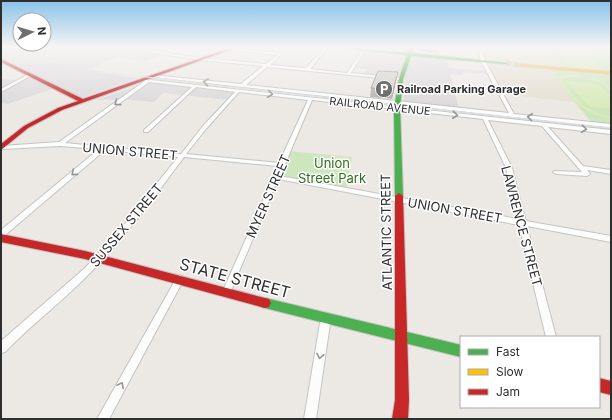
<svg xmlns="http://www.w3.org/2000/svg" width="612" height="420" viewBox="0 0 612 420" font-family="Inter,sans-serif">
<rect width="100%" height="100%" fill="#ece8e4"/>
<g fill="#dcd9db">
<polygon points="1,47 135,47 129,48 167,54 143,62 118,56 91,68 98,72 138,78 78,99 55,88 8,104 1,103 1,91 3,89 1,89 1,79 20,80 29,75 1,61"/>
<polygon points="362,52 447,60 449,68 488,71 490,74 463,72 463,75 450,74 459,110 403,102 405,80 363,75 366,69 352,68"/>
<polygon points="153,80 238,89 229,100 163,93 154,102 121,99 97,100"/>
</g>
<polygon fill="#e6e0d3" points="480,47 611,47 611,127 594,125 574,102 500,94"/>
<g fill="#cee6be">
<polygon points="560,47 611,47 611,71 564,67 551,49 560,50"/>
<polygon points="556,71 611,76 611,127 594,125 552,74 558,74"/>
<polygon points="288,151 352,157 346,190 276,177"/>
</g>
<g fill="#d9eabb">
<polygon points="570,47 602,47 606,54 571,49"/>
<polygon points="558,52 606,56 607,60 594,60 604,70 569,67"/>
<path d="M553 75H556L559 77C575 72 599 77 611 88V92C608 89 605 86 601 83 592 78 570 72 562 80 575 99 587 112 611 117V119C578 112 573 99 553 75Z"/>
<polygon points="566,81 598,84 611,96 611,109 589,107"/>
<polygon points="333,156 349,158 347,170 330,169"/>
</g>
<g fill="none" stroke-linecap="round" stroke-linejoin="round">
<polyline stroke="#c6c3c0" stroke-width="5" stroke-dasharray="5 2.5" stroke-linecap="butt" points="506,63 519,65"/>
<defs>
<g id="street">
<polygon points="117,47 123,47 200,58 266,64 278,55 226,49 228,48 280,53 288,47 290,47 270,65 306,68 326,47 328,47 310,69 347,73 363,49 365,50 351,73 401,78 403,79 402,80 267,67 246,85 509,113 481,61 478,47 481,47 485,61 514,114 611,124 611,128 153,77 152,77 152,75 241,84 263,66 200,60"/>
<polygon points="29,74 32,75 1,92 1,89"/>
<path d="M142 79 611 130V134L548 127 583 166 611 170V174L587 170 590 174 587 176 556 174 553 172 554 171 582 172 542 126 488 120 512 168 526 221 611 236V242L527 226 556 337H546L519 225 278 179 230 293 229 296 226 297 223 296 222 293 278 166 184 157C154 197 125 238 90 273 63 301 32 324 5 352L1 353V341L85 268 123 226 178 157 105 150 4 236 1 237V230L99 149 60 146 3 149 1 148V146L59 142 145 81H141L140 80ZM149 82 192 87 144 130V132H148L196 87 235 92 203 126 181 154 65 143ZM239 92 308 100 279 163 186 154 206 129ZM312 100 483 119 506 168 518 219 280 176Z"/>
<polygon points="180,275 183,277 184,279 109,419 97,419 177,277"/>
<polygon points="326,313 329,314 331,317 316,419 304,419 321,317 323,314"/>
</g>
<g id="fast">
<polygon points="330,47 341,47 408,53 410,47 414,47 412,53 508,63 506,64 411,56 403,79 400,108 403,196 399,199 395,196 394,108 399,79 407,55"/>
<polygon points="265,298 461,345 461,357 261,307 259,303 261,299"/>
</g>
<polygon id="slow" points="517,64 611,72 611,74 519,66"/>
<g id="jam">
<polygon points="233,47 238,47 62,110 28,128 1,150 1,144 24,126 58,108 78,101 1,62 1,59 83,99"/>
<polygon points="399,193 403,196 409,400 408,419 392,419 395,400 395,196"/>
<polygon points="1,234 85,251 265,298 269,299 271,303 269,307 265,308 85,259 1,242"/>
<polygon points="599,378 611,381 611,395 599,392"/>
</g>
</defs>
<use href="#street" stroke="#c5c4c5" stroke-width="2"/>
<use href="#fast" stroke="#c5c4c5" stroke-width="2"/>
<use href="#slow" stroke="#c5c4c5" stroke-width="2"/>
<use href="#jam" stroke="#c5c4c5" stroke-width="2"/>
<use href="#street" fill="#fcfcfb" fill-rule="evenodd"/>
<use href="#fast" fill="#4caf50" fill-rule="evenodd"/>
<use href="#slow" fill="#ffc107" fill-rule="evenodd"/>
<use href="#jam" fill="#c62828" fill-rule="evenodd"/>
<polyline stroke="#dfdfe1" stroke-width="1" points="1,51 97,71 238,88"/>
<polyline stroke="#dfdfe1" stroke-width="1.5" points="229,87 611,128"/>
</g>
<g fill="#b4b1af">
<polygon points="418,47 438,47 437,53 418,50"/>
<polygon points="396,81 392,99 370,97 371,88"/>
</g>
<polygon fill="#92908e" points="398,72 392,99 393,90"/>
<polygon fill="#d1cecb" stroke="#92908e" points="378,71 398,72 393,90 371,88"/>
<defs><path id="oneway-chevron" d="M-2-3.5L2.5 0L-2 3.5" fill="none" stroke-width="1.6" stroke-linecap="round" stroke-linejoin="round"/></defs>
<g stroke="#959594">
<use href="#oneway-chevron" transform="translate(206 82) rotate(-174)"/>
<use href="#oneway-chevron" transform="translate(270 94) rotate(7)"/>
<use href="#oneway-chevron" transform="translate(117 103) rotate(144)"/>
<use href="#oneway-chevron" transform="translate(455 115) rotate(6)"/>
<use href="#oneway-chevron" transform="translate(530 117) rotate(-174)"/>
<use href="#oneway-chevron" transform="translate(584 129) rotate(6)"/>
<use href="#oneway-chevron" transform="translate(74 173) rotate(140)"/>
<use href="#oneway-chevron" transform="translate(320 356) rotate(99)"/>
<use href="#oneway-chevron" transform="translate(121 385) rotate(-62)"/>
</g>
<linearGradient id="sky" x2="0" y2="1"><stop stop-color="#88c2ea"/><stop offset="0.45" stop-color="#f6f5f3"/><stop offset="1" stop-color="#f6f5f3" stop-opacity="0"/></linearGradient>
<rect width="612" height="105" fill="url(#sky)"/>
<defs>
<symbol id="parking-disc" viewBox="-11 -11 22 22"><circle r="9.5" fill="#706f6e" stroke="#fff"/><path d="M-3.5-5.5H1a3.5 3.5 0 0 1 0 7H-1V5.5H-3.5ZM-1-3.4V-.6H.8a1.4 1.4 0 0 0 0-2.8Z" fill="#fff"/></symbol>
</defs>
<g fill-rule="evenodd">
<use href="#parking-disc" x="374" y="79" width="20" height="20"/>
</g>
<g text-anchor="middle" stroke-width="3" stroke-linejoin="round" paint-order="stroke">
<g font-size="11" font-weight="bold" fill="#2e2e2e" stroke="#fff" text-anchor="start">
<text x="397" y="93">Railroad Parking Garage</text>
</g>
<g font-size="11" fill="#2e2e2e" stroke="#fff">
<text transform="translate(380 106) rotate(6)" y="4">RAILROAD AVENUE</text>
</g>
<g font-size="13" fill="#2e2e2e" stroke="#fff">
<text transform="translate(130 151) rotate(5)" y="5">UNION STREET</text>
<text transform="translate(268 196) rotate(-66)" y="5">MYER STREET</text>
<text transform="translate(455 210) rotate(10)" y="5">UNION STREET</text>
<text transform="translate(126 225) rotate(-50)" y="5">SUSSEX STREET</text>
<text transform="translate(522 226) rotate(75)" y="5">LAWRENCE STREET</text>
<text transform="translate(386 232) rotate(-91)" y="5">ATLANTIC STREET</text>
</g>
<g font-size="13" fill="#2c6e1b" stroke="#fff">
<text x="332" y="168">Union<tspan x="332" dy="15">Street Park</tspan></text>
</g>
<g font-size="16" fill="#2e2e2e" stroke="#fff">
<text transform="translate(235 278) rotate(15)" y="6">STATE STREET</text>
</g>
</g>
<rect width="612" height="420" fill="none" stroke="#2e2e2e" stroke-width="4"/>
<rect x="460" y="336" width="140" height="72" fill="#ffffff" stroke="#ababab"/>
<rect x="468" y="349" width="20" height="6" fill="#4caf50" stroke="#ababab"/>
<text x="496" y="356" font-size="12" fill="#2e2e2e">Fast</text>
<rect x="468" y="369" width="20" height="6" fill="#ffc107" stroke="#ababab"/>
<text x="496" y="376" font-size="12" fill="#2e2e2e">Slow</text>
<rect x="468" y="389" width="20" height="6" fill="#c62828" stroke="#ababab"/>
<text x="496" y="396" font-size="12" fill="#2e2e2e">Jam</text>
<g transform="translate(32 32) rotate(85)"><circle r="19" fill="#ffffff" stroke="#ababab"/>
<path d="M0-3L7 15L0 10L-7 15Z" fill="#706f6e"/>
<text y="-6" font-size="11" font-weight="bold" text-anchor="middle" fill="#2e2e2e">N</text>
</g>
</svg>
